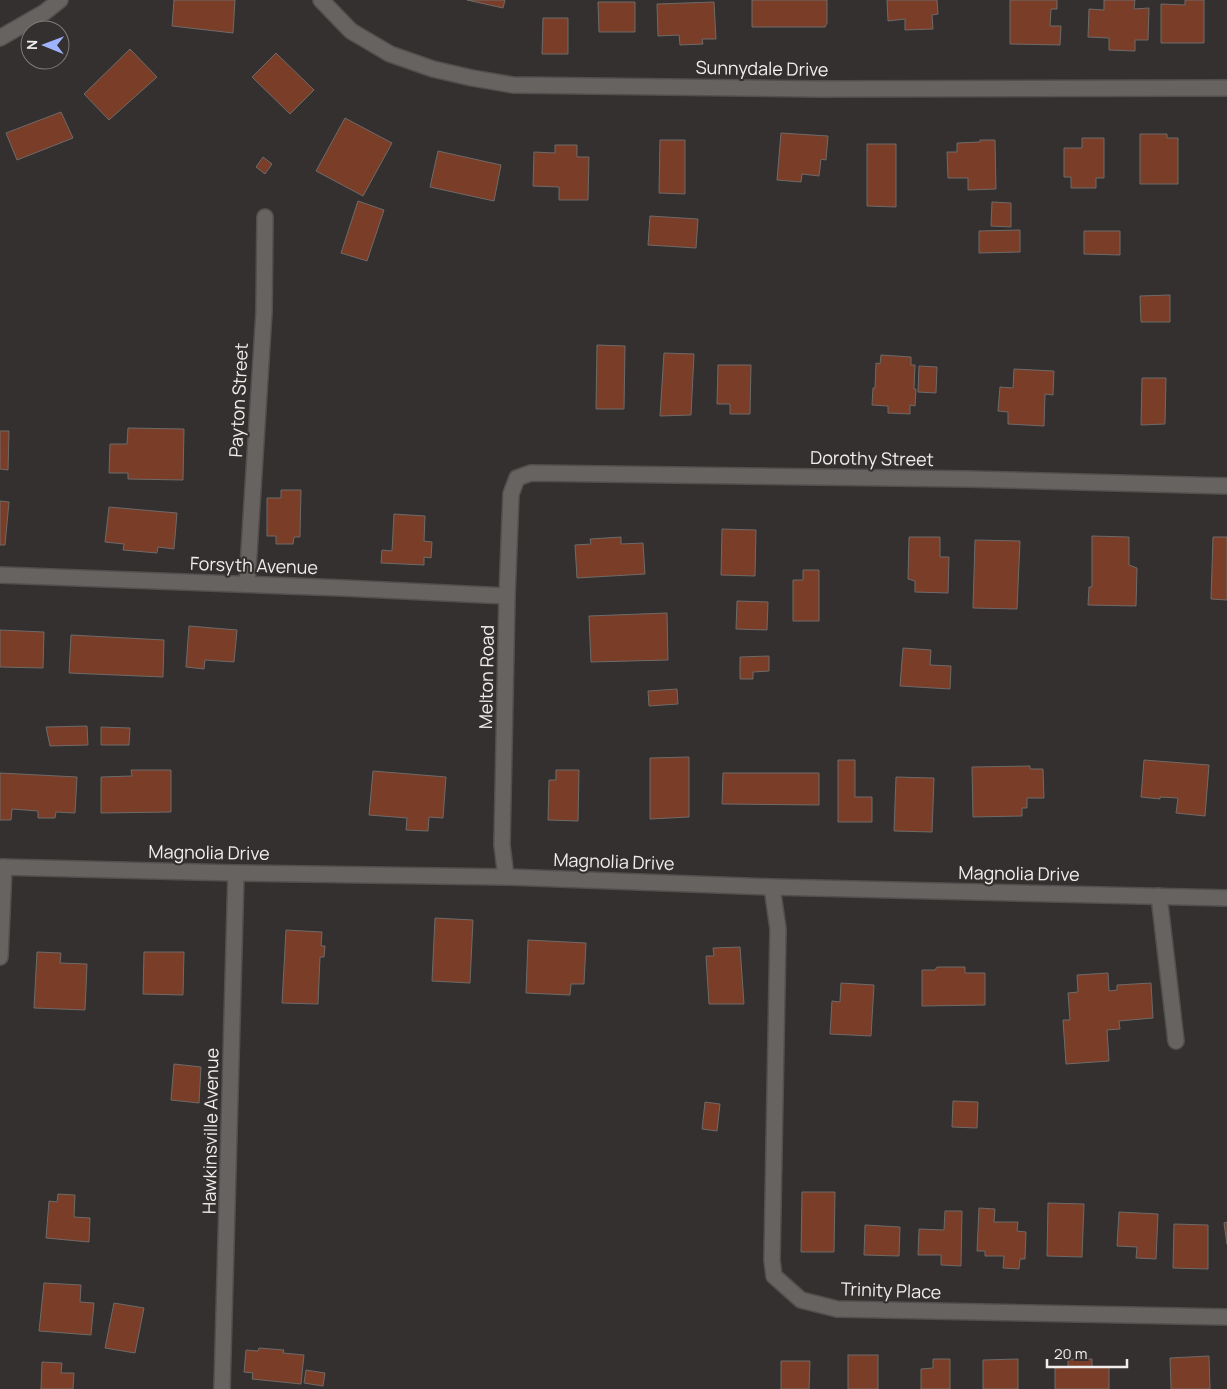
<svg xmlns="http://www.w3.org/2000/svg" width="1227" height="1389" viewBox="0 0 1227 1389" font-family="Manrope,sans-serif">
<rect width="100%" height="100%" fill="#34302f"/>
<g fill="#7a3e28" stroke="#6e6a69">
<polygon points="174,0 235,0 233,33 172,26"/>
<polygon points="467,0 505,0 503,8"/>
<polygon points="752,0 827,0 827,23 825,27 752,27"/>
<polygon points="887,0 937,0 938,14 932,15 933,29 905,30 905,19 888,21"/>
<polygon points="1010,0 1057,0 1057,9 1051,9 1050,26 1061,26 1060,45 1010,44"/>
<polygon points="1104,0 1135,0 1134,9 1149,8 1148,40 1135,40 1135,51 1109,50 1109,38 1088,37 1089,9 1104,10"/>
<polygon points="1185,0 1204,0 1204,43 1161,43 1161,4 1185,5"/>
<polygon points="598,2 635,2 635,32 599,32"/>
<polygon points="714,2 716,39 702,39 703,44 680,45 679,35 658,36 657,4"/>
<polygon points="543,18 568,18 568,54 542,54"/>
<polygon points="130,49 157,77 109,120 84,94"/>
<polygon points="276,53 314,90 290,114 252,77"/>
<polygon points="61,112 73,138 17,160 6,133"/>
<polygon points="345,118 392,143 363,196 316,171"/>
<polygon points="781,133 828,136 826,160 821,159 819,176 802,174 801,182 777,180"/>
<polygon points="1140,134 1167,134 1167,138 1178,138 1178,184 1140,184"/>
<polygon points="1082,138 1104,138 1104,178 1096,178 1096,188 1071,188 1071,177 1064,177 1064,148 1082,148"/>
<polygon points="660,140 685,140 685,194 659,193"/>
<polygon points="980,140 995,140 996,189 968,190 968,178 948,178 947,152 957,152 957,143 980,142"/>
<polygon points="867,144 896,144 896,207 867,206"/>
<polygon points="555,145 577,145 577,157 589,157 588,200 559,200 559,187 533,186 534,152 555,153"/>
<polygon points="438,151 501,165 494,201 430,187"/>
<polygon points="263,157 272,164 265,174 256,167"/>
<polygon points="358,201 384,210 367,261 341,253"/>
<polygon points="992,202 1011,203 1011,227 991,226"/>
<polygon points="650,216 698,219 696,248 648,245"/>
<polygon points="1020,230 1020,252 979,253 979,231"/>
<polygon points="1084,231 1120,231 1120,255 1084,254"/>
<polygon points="1170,295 1170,322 1141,322 1140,296"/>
<polygon points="597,345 625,346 624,409 596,409"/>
<polygon points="664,353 694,354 691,415 660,416"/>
<polygon points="881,355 911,357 911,365 915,365 914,389 916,389 915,406 910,405 910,414 888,413 888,406 872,405 873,388 875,388 876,363 880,364"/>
<polygon points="718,365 751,365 750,414 730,414 730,404 717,404"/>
<polygon points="919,366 937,367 936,393 918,392"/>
<polygon points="1014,369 1054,371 1053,395 1045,394 1044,426 1008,424 1008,412 998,411 1000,387 1013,388"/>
<polygon points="1142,378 1166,378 1165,424 1141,425"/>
<polygon points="128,428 184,429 183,480 128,479 128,473 109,473 110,444 127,444"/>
<polygon points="0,431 9,431 8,470 0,469"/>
<polygon points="281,490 301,490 300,537 294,537 293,544 276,544 276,536 267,536 267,498 281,498"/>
<polygon points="0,501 9,502 5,545 0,545"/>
<polygon points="109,507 177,513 174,549 158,547 157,553 123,550 124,544 105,542"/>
<polygon points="394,514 425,516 424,541 432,542 431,558 424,557 424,565 381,563 382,550 392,551"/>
<polygon points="722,529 756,530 755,576 721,575"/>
<polygon points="1092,536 1129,537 1129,565 1137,568 1136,606 1088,605 1089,587 1092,587"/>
<polygon points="621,537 621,544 643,543 645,574 577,578 575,545 591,544 590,539"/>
<polygon points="909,537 940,537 940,557 949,557 948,593 915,592 915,581 908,579"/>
<polygon points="1213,537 1227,537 1227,600 1211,599"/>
<polygon points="975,540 1020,541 1017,609 973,608"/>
<polygon points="803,570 819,570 819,621 793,621 793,580 803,580"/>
<polygon points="737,601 768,602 767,630 736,629"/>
<polygon points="667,613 668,660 591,662 589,616"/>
<polygon points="189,626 237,630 234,662 205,660 204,669 186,667"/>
<polygon points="0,630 44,632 43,668 0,667"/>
<polygon points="71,635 164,640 163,677 69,673"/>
<polygon points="903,648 931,650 930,665 951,666 950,689 900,686"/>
<polygon points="769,656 769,671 753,672 753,679 740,679 740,657"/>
<polygon points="677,689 678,704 649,706 648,691"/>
<polygon points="87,726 88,745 50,746 46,727"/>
<polygon points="101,727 130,728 129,745 101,745"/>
<polygon points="689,757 689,817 650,819 650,758"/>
<polygon points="838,760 855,760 855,797 872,797 872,822 838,822"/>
<polygon points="1144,760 1209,765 1205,816 1176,813 1178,798 1160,797 1160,799 1141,797"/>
<polygon points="1030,766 1030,769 1043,769 1044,798 1027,798 1027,808 1022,808 1022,816 973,817 972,767"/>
<polygon points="131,770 171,770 171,812 101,813 101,777 132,776"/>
<polygon points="556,770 579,770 578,821 548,820 549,780 556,780"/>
<polygon points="373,771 446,777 443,818 429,817 428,831 406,830 407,818 369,815"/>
<polygon points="0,773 77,777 75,813 56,812 55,818 38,818 38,811 12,809 11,820 0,820"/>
<polygon points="723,773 819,773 819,805 722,804"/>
<polygon points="896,777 934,778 932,832 894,831"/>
<polygon points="435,918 473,920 470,983 432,981"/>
<polygon points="286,930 322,932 321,946 325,946 324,957 320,957 318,1004 282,1003"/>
<polygon points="528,940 586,943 584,984 571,984 570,995 526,993"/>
<polygon points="740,947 744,1004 709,1004 706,956 714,956 713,948"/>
<polygon points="37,952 61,953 60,963 87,964 85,1010 34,1008"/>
<polygon points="144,952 184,952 183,995 143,994"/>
<polygon points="937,967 965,967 965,973 985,973 985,1005 922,1006 922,970 935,970"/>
<polygon points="1108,973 1109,991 1117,990 1117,985 1151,983 1153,1018 1119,1021 1120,1029 1107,1030 1109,1061 1066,1064 1063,1020 1070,1020 1068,993 1078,992 1077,975"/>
<polygon points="841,983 874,985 871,1036 830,1034 832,1001 840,1002"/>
<polygon points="174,1064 201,1067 199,1103 171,1100"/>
<polygon points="953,1101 978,1102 977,1128 952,1127"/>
<polygon points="705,1102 720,1104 717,1131 702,1129"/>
<polygon points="802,1192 835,1192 834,1252 801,1252"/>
<polygon points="58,1194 75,1195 74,1217 90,1218 89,1242 46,1238 49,1201 57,1202"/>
<polygon points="1048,1203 1084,1204 1082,1257 1047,1256"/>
<polygon points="979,1208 995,1209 994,1222 1018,1222 1017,1231 1026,1232 1025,1259 1020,1259 1019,1269 1003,1268 1004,1256 985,1256 985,1251 977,1251"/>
<polygon points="945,1211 962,1211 961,1266 941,1265 941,1255 918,1255 919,1229 944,1230"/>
<polygon points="1119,1212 1158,1214 1156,1259 1136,1258 1137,1247 1117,1246"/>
<polygon points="1227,1222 1227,1244 1224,1223"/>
<polygon points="1174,1224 1208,1225 1208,1269 1173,1268"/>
<polygon points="865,1225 900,1227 899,1256 864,1255"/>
<polygon points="44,1283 81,1285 80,1302 94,1303 91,1335 39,1331"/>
<polygon points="114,1303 144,1308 135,1353 105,1348"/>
<polygon points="259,1348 284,1350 283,1353 304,1355 301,1384 252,1379 253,1373 244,1372 246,1350 258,1351"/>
<rect x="848" y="1355" width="30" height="34"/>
<polygon points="1209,1356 1210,1389 1171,1389 1170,1358"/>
<polygon points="933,1359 950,1359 950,1389 921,1389 921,1369 933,1368"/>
<polygon points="1018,1359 1018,1389 983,1389 983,1360"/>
<polygon points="1068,1359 1092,1359 1092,1367 1109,1367 1109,1389 1055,1389 1055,1368 1068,1367"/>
<polygon points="781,1361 810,1361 809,1389 781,1389"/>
<polygon points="42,1362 62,1363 61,1373 74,1373 73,1389 41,1389"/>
<polygon points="306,1370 325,1373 323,1386 304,1383"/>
</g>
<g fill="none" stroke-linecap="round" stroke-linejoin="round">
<defs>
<g id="street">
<polyline points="321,0 351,31 390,54 433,69 472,78 513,85 818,89 1227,88"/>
<polyline points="0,38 45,12 60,0"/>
<polyline points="0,575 343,588 507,596"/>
<polyline points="247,584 264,312 265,217"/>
<polyline points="0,867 236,873 506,877 772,887 1227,898"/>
<polyline points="506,877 502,845 507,596 511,494 517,478 531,473 968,479 1227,486"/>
<polyline points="772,887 778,929 772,1260 774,1276 801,1300 837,1309 1227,1317"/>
<polyline points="1159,896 1176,1041"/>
<polyline points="0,957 4,867"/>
<polyline points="222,1389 236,873"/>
</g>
</defs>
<use href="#street" stroke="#52504f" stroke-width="18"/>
<use href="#street" stroke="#676361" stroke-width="15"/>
</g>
<g text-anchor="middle" stroke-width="4.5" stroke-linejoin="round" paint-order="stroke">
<g font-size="18" fill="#f0eeed" stroke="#34302f">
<text transform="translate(762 69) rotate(1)" y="6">Sunnydale Drive</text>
<text transform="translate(239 400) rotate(-87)" y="6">Payton Street</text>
<text transform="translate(872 459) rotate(1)" y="6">Dorothy Street</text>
<text transform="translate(254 566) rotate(2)" y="6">Forsyth Avenue</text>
<text transform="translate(487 677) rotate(-89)" y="6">Melton Road</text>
<text transform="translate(209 853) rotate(1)" y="6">Magnolia Drive</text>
<text transform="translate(614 862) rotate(2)" y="6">Magnolia Drive</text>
<text transform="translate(1019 874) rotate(1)" y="6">Magnolia Drive</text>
<text transform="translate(211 1131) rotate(-89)" y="6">Hawkinsville Avenue</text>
<text transform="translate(891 1291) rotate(2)" y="6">Trinity Place</text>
</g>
</g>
<g transform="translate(45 45) rotate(271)"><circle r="24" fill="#34302f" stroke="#7f7c7b"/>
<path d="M0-4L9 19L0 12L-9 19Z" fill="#9fb3fd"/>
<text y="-8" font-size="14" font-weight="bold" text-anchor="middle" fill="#f0eeed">N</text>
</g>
<path d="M1047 1359v8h80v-8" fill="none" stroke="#f0eeed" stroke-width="2.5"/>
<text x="1054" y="1359" font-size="15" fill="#f0eeed" stroke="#34302f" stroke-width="4" paint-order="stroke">20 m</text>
</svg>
